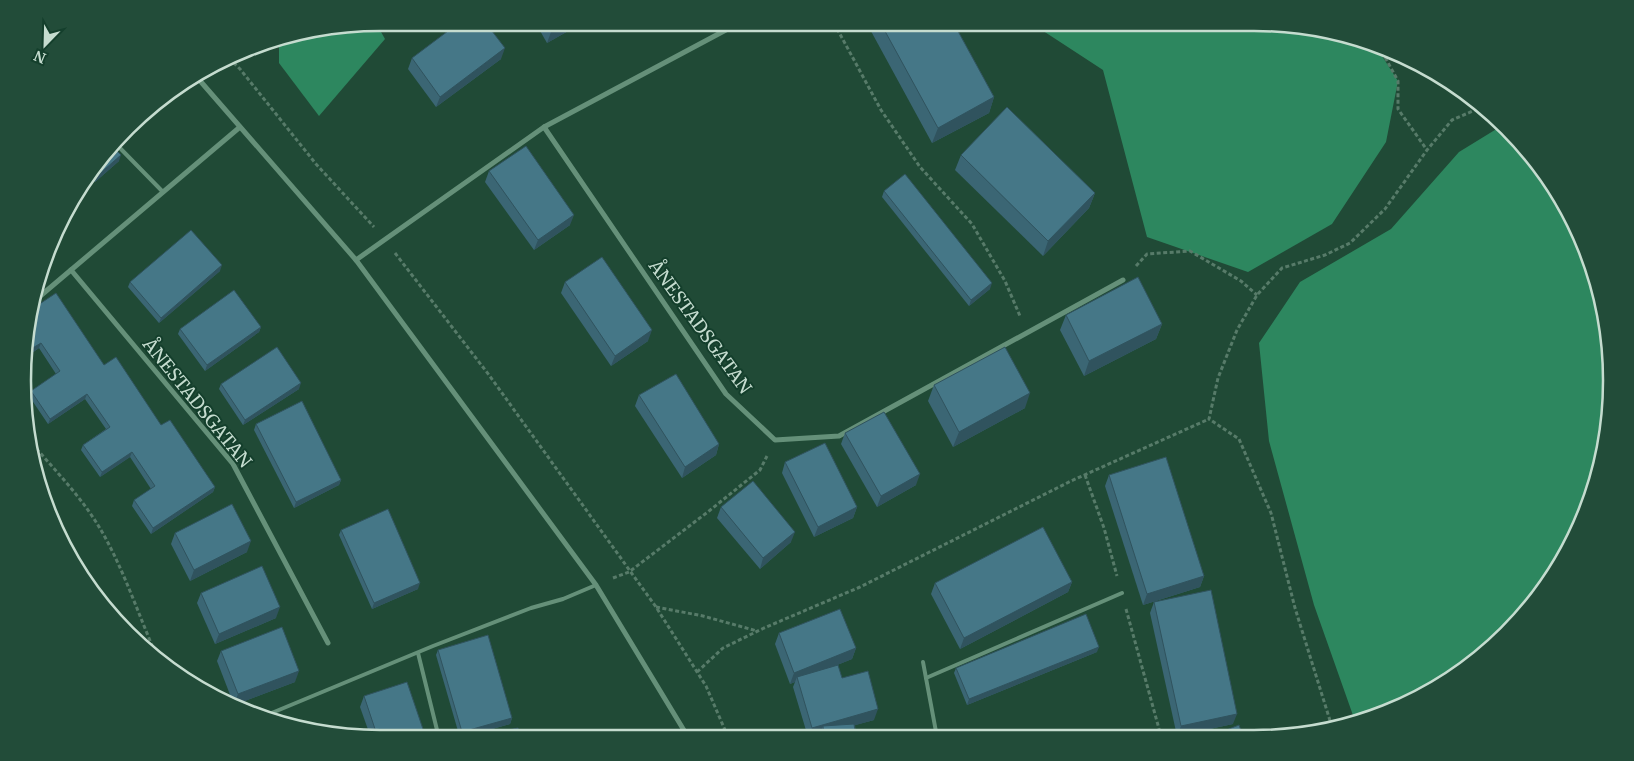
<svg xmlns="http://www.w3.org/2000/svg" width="1634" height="761" viewBox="0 0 1634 761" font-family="Merriweather,serif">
<rect width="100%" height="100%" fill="#204a36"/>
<g fill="#2d875f">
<polygon points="376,23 385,39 319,116 279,63 279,39"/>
<polygon points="1031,23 1254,23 1323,29 1375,45 1398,81 1386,142 1332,224 1248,272 1147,237 1103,70"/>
<polygon points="1503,125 1551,181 1584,243 1605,310 1611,380 1605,450 1584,517 1538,598 1472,664 1391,711 1355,721 1314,605 1269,441 1259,343 1300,282 1391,229 1459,152"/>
</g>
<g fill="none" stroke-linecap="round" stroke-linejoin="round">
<g stroke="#577b69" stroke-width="3" stroke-dasharray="4 2.5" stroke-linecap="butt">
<polyline points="834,23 881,110 920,167 972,224 1005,281 1020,316"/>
<polyline points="1379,46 1398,81 1398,109 1427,150"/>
<polyline points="229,58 240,69 316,164 374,227"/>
<polyline points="395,253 489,375 656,607 706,686 728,737"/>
<polyline points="1136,266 1147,254 1190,251 1241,281 1257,295"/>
<path d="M28 439C51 466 77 492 96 522 121 561 138 614 157 657"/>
<polyline points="1085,475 1104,528 1117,576"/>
<polyline points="613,578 629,572 709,511 760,470 767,456"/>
<polyline points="656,607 703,616 757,631"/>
<polyline points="1126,609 1161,736"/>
<polyline points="697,672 723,648 764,628 860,587 1071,481 1209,419"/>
<polyline points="1332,727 1295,608 1271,513 1239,439 1209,419 1218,378 1237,330 1257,295 1282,268 1325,255 1350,243 1385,209 1427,150 1452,120 1482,107"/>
</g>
<g stroke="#659079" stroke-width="4">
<polyline points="117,145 163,192"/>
<polyline points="418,653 439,738"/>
<polyline points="923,662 937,737"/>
<polyline points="926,678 1122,593"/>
<polyline points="262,717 433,646 531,608 563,599 596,585"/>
</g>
<g stroke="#659079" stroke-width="5">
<polyline points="195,75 356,260 596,585 688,737"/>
<polyline points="240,127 71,270 233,464 328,643"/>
<polyline points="544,127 726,394 775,440 839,436 1123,280"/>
<polyline points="356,260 544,127 739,23"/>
<polyline points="32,303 71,270"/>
</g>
</g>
<g fill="#3b6674">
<polygon points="535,22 584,22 547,43"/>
<polygon points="866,22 953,22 994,97 989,113 932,143"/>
<polygon points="412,58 501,59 436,107 408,69"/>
<polygon points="114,148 119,161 95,182 91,177"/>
<polygon points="961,155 1095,193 1089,208 1043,256 955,170"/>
<polygon points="489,171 570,225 534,250 485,182"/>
<polygon points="884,191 990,289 969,306 882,197"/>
<polygon points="220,271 159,323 128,287 130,282"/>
<polygon points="565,282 648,341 611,366 561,293"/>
<polygon points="29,311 104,365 161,425 215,487 213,492 151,534 132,506 134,500 151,489 130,457 100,477 81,450 83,445 106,429 85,399 48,424 29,396 31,391 56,374 39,348 29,355 25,350"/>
<polygon points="1066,315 1162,324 1156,339 1084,376 1060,330"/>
<polygon points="261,327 259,332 205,371 178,334 180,329"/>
<polygon points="221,384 299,389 243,425 219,389"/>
<polygon points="934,385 1025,408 953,447 928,401"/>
<polygon points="639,395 719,444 716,455 682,478 635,406"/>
<polygon points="256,424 341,480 339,485 294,508 254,430"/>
<polygon points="845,433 916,485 877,507 841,444"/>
<polygon points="785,462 857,507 853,518 814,537 782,473"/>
<polygon points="1109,475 1204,576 1200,587 1143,605 1105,486"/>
<polygon points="721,507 791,542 760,569 717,518"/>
<polygon points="341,530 418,589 372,609 339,535"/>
<polygon points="175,533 247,552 190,581 171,544"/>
<polygon points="1072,582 1068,592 960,649 931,594 935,583"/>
<polygon points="201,593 276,618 215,644 197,603"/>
<polygon points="1154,602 1233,724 1177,736 1150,613"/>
<polygon points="779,633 856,648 852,659 837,665 842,678 874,720 855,725 856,737 819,737 820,735 814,737 808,737 793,687 795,682 790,684 775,644"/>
<polygon points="438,650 512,718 510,724 460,738 436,655"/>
<polygon points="221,651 295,682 234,705 217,661"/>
<polygon points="1097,652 967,705 954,673 956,668"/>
<polygon points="364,696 380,738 371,738 360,707"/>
</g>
<g fill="#30535e">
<polygon points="569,22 584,22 547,43 551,32"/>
<polygon points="505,48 501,59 436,107 440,97"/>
<polygon points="994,97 989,113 932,143 938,128"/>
<polygon points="121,155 119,161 95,182 97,176"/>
<polygon points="1095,193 1089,208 1043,256 1048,241"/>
<polygon points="574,215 570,225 534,250 538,240"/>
<polygon points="222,265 220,271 159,323 161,318"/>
<polygon points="992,283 990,289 969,306 971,300"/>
<polygon points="1162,324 1156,339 1084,376 1089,361"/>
<polygon points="261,327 259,332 205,371 207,365"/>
<polygon points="652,330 648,341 611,366 615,356"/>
<polygon points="41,343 39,348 29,355 31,349"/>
<polygon points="301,383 299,389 243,425 245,420"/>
<polygon points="1030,393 1025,408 953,447 959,432"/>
<polygon points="87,394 85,399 48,424 50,419"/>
<polygon points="719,444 716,455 682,478 685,467"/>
<polygon points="132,452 130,457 100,477 102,472"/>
<polygon points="920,474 916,485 877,507 881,496"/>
<polygon points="341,480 339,485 294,508 296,502"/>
<polygon points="215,487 213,492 151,534 153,528"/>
<polygon points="857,507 853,518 814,537 818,527"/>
<polygon points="795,532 791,542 760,569 763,558"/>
<polygon points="251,541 247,552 190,581 194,570"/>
<polygon points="1204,576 1200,587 1143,605 1147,594"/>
<polygon points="1072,582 1068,592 960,649 964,638"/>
<polygon points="420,583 418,589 372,609 374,603"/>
<polygon points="280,607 276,618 215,644 219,634"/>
<polygon points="1099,647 1097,652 967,705 969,699"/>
<polygon points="856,648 852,659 798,681 797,677 795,682 790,684 794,673"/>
<polygon points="299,671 295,682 234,705 238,694"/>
<polygon points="878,709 874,720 824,734 823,726 820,735 814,737 809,737 812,728"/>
<polygon points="1237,714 1233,724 1177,736 1181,726"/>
<polygon points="512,718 510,724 460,738 462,732"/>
<polygon points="425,735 423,738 416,738"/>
</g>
<g fill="#457787" stroke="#30535e">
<polygon points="460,22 485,22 505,48 440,97 412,58"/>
<polygon points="545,22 569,22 551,32"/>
<polygon points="880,22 953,22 994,97 938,128"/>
<polygon points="1007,107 1095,193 1048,241 961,155"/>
<polygon points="526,146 574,215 538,240 489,171"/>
<polygon points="114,148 121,155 97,176 94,173"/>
<polygon points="905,174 992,283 971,300 884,191"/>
<polygon points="191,230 222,265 161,318 130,282"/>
<polygon points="602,257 652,330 615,356 565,282"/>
<polygon points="1138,277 1162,324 1089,361 1066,315"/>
<polygon points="234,290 261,327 207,365 180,329"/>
<polygon points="56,293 104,365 116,357 161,425 170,420 215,487 153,528 134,500 155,486 132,452 102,472 83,445 110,427 87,394 50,419 31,391 60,371 41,343 31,349 26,343 29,311"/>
<polygon points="277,347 301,383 245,420 221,384"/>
<polygon points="1005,347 1030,393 959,432 934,385"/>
<polygon points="676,374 719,444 685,467 639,395"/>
<polygon points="302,401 341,480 296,502 256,424"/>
<polygon points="884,412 920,474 881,496 845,433"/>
<polygon points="825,443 857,507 818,527 785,462"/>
<polygon points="1166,457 1204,576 1147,594 1109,475"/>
<polygon points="753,481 795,532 763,558 721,507"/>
<polygon points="232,504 251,541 194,570 175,533"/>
<polygon points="388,509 420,583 374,603 341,530"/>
<polygon points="1043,527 1072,582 964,638 935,583"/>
<polygon points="262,566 280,607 219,634 201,593"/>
<polygon points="1211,590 1237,714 1181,726 1154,602"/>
<polygon points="840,609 856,648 794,673 779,633"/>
<polygon points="1086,614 1099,647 969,699 956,668"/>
<polygon points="282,627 299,671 238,694 221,651"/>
<polygon points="488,635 512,718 462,732 438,650"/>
<polygon points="838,665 842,678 868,671 878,709 812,728 797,677"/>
<polygon points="407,682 425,735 416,738 378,738 364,696"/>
<polygon points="854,724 856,737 824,737 823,726"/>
<polygon points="1239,725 1243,736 1211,736"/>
<polygon points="518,728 520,738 470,738"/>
</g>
<g text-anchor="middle" stroke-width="4" stroke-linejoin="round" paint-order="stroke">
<g font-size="18" fill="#c5dccf" stroke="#143f2c">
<text transform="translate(700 327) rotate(54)" y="6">ÅNESTADSGATAN</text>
<text transform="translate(197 403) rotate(51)" y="6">ÅNESTADSGATAN</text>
</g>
</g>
<path d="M0 0H1634V761H0ZM380 31H1254A349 349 0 0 1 1603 380V381A349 349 0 0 1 1254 730H380A349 349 0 0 1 31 381V380A349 349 0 0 1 380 31Z" fill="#224c39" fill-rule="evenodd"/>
<path fill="none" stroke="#c5dccf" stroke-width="2.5" d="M380 31H1254A349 349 0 0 1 1603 380V381A349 349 0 0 1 1254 730H380A349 349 0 0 1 31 381V380A349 349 0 0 1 380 31Z"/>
<g transform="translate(45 45) rotate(203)" stroke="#143f2c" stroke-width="4" paint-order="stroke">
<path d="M0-4L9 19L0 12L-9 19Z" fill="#c5dccf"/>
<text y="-8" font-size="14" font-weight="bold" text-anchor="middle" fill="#c5dccf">N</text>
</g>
</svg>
